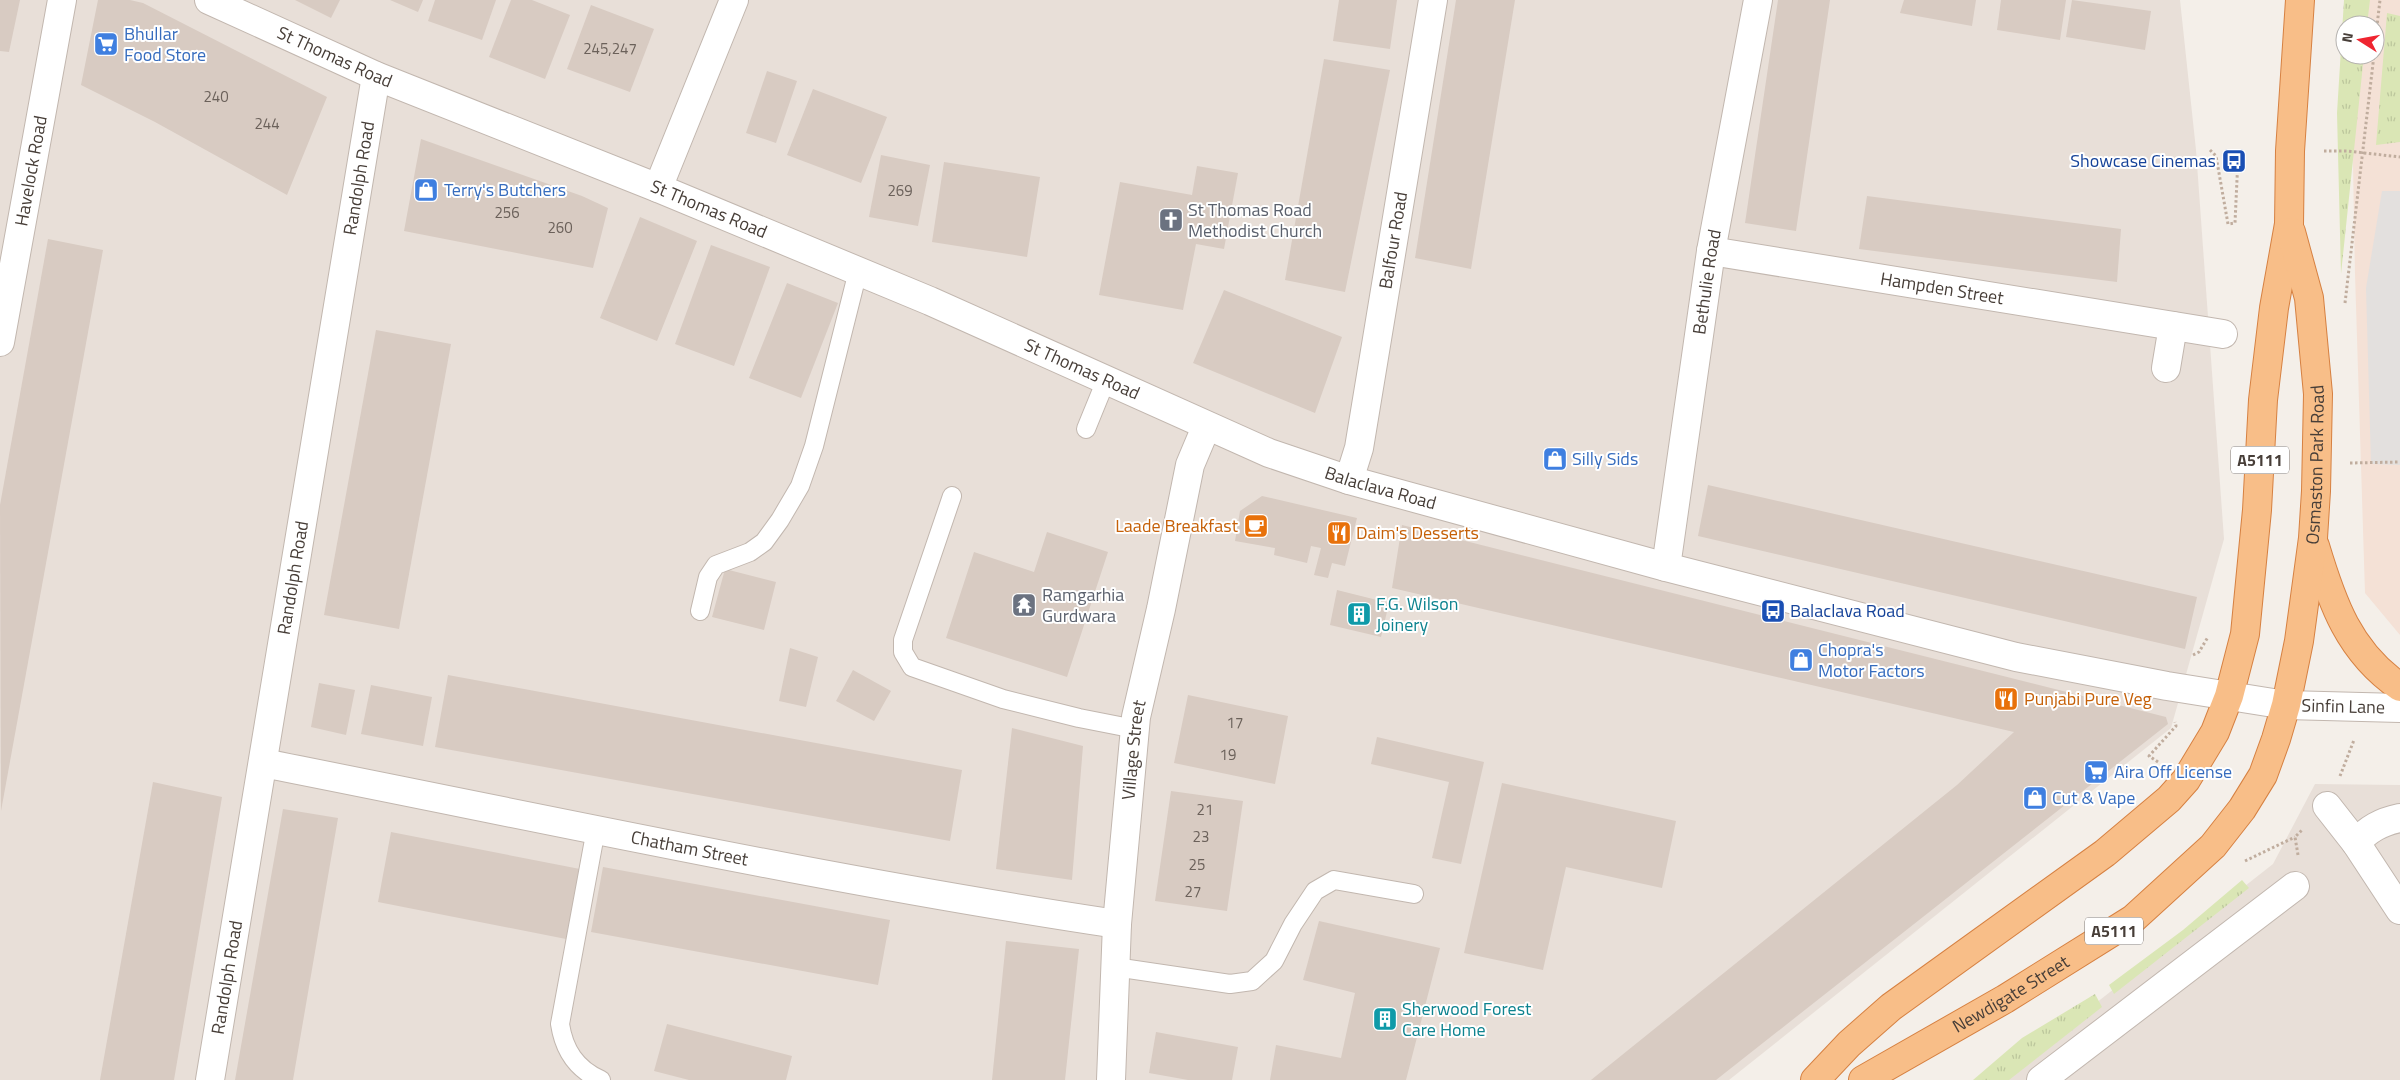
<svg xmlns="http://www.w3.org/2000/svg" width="2400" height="1080" viewBox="0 0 2400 1080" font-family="'Titillium Web',sans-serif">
<defs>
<pattern id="grass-tufts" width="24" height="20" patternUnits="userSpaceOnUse" patternTransform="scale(1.25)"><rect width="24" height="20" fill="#dae6b5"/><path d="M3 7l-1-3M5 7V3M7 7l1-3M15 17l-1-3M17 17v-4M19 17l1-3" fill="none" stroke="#bcc69c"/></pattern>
</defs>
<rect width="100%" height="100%" fill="#f4efe9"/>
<g fill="#e8dfd8">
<polygon points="0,0 2180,0 2196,150 2224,539 2171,728 1729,1080 0,1080"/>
<polygon points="2315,784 2400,785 2400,1080 1998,1080 2273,864"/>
</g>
<polygon fill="#f4e1d6" points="2350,0 2400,0 2400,635 2365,593 2355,274 2351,55 2375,55 2375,25 2351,25"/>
<g fill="url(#grass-tufts)">
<polygon points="2344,0 2370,0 2367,25 2345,25 2345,55 2364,55 2341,274 2337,113"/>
<polygon points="2387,13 2400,16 2400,142 2376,145"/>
<polygon points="2242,880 2249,888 2114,994 2109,985 2183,930"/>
<polygon points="2095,994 2102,1007 2009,1080 1973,1080 2022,1038"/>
</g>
<polygon fill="#e3e0de" points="2382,191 2400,191 2400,465 2371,464 2366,288"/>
<g fill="#d8cbc2">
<polygon points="0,0 20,0 9,52 0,51"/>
<polygon points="98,0 130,0 143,3 327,97 287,195 155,122 81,85"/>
<polygon points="295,0 340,0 331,18"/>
<polygon points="390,0 423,0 418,12"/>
<polygon points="435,0 496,0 482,40 428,21"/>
<polygon points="511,0 532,0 570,15 545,79 489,57"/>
<polygon points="1339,0 1397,0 1390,49 1333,41"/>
<polygon points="1456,0 1515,0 1471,269 1415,258"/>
<polygon points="1778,0 1830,0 1796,231 1745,223"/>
<polygon points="1904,0 1976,0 1972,26 1900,13"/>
<polygon points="2001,0 2066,0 2060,40 1997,30"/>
<polygon points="2072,0 2151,11 2145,50 2066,37"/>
<polygon points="591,5 654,29 630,92 567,69"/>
<polygon points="1324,59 1390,70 1345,292 1285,280"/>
<polygon points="767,71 797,81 776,143 746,133"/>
<polygon points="813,89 887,117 861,183 787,155"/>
<polygon points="421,139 582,196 608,208 593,268 404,231"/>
<polygon points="881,155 930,165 918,226 869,217"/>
<polygon points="944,162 1040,177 1027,257 932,242"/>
<polygon points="1197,166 1238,173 1224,249 1196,244 1183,310 1099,295 1120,182 1192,195"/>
<polygon points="1867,196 2121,229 2117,282 1859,249"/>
<polygon points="640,217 697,241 657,341 600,318"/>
<polygon points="48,239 103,250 1,811 0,505"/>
<polygon points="711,245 770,267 734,366 675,344"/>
<polygon points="787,283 838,303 801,398 749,378"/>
<polygon points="1224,290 1342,337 1315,413 1193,363"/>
<polygon points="376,330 451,344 399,629 324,615"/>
<polygon points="1708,485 2197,597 2185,649 1698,536"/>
<polygon points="1262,496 1357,518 1345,566 1332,563 1328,578 1314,575 1321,548 1311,546 1307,563 1274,555 1275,548 1235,541 1240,511"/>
<polygon points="1402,525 2166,717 2168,724 1716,1080 1591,1080 1957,785 2014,732 1392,588"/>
<polygon points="1047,532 1108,552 1067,677 946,638 974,552 1034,572"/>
<polygon points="725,569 776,582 764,630 712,617"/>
<polygon points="1337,590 1389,603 1381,637 1330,625"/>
<polygon points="790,648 818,657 806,707 779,701"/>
<polygon points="853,670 891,691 874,721 836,701"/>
<polygon points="448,675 962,770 950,841 435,747"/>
<polygon points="319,683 355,690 346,735 311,727"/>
<polygon points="371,685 432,697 423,746 361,734"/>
<polygon points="1188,695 1288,716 1275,784 1174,763"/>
<polygon points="1012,728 1083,746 1072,880 996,869"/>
<polygon points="1377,737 1484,762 1461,864 1432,858 1449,782 1371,764"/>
<polygon points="153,782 222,797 174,1080 100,1080"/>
<polygon points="1502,783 1676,821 1662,888 1566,867 1543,970 1464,953"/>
<polygon points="1171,791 1243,801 1227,911 1155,901"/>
<polygon points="283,809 338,818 293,1080 235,1080"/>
<polygon points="391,832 580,869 566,939 378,902"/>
<polygon points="603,867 890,920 878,985 591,932"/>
<polygon points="1319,921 1440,948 1406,1080 1270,1080 1276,1045 1341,1058 1355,993 1303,980"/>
<polygon points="1006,941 1079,949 1065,1080 992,1080"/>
<polygon points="667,1024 792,1056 786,1080 689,1080 654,1071"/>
<polygon points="1156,1032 1238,1047 1232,1080 1188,1080 1149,1073"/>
</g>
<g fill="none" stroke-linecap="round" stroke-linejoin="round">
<defs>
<g id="service">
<polyline points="1086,429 1106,380"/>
<polyline points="952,496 903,640 903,652 912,667 1003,699 1079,718 1135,729"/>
<polyline points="700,611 708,577 716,565 750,552 764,542 780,520 800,486 814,446 858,271"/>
<path d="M596 829 560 1024C564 1050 576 1069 601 1080"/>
<polyline points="1115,967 1230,984 1252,981 1274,961 1293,924 1315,891 1334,880 1414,894"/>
</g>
<g id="minor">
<polyline points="658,188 734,0"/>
<path id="s1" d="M1711 251 2223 334"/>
<path id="s2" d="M0 342 62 0"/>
<polyline points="2166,368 2173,326"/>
<path id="s3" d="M1349 480 1359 448 1433 0"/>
<path id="s4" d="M1666 567 1711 251 1758 0"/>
<path id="s5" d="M263 763C547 819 830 881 1117 924"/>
<polyline points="2327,806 2356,843 2400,910"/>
<path d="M2356 843C2368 829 2381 822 2400 818"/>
<path id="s6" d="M210 1080 376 76"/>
<path id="s7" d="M1111 1080 1117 924 1136 717 1161 609 1190 465 1206 427"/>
<polyline points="2041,1080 2295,886"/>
</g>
<g id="tertiary">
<path id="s8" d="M209 0 376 76 658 188 930 301 1269 453 1349 480 1666 567 2016 657 2167 686 2286 705 2400 708"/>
</g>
<g id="trunk">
<path d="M2315 546C2332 603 2349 652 2400 687"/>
<polyline points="1815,1080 1849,1044 1891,1007 2105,853 2169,799 2186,780 2215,732 2229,696 2245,634 2257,510 2263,400 2274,308 2289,224 2290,151 2300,0"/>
<path id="s9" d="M1863 1080 2005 999 2133 919 2213 846 2242 809 2263 775 2276 739 2286 705 2299 641 2313 538 2316 491 2318 394 2309 298 2291 232"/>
</g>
</defs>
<use href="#service" stroke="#c2b7af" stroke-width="20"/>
<use href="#minor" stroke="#c2b7af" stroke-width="30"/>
<use href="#tertiary" stroke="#c2b7af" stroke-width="30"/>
<use href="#trunk" stroke="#d68142" stroke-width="30"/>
<g stroke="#c0ad9e" stroke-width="3" stroke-dasharray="2.5 2.5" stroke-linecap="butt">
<polyline points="2375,43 2380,0"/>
<polyline points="2210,150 2216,156 2228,224 2235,223 2238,158"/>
<polyline points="2324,151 2347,151 2400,157"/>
<polyline points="2345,303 2374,55"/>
<polyline points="2350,463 2400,462"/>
<polyline points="2193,655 2199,652 2208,637"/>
<polyline points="2158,762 2149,756 2176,726 2175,722"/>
<polyline points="2340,776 2354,740"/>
<polyline points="2298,855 2295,837 2303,829"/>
<polyline points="2245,861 2295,837"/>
</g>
<use href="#service" stroke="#fff" stroke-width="18"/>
<use href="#minor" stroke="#fff" stroke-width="28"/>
<use href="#tertiary" stroke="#fff" stroke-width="28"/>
<use href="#trunk" stroke="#f8be88" stroke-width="28"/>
</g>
<defs>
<symbol id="supermarket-square" viewBox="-11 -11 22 22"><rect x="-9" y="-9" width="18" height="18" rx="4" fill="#3f7fe0" stroke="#fff"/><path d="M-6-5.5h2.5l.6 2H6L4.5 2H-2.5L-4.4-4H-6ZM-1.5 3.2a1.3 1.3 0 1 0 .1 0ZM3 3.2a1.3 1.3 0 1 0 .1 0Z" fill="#fff"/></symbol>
<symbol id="bus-square" viewBox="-11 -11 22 22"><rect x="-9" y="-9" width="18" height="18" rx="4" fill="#1a4fb4" stroke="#fff"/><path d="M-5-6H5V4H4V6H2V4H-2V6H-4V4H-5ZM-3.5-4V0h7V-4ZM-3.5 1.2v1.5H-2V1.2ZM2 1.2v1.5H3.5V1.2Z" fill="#fff"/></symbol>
<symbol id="shop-square" viewBox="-11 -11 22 22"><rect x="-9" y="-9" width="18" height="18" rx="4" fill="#3f7fe0" stroke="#fff"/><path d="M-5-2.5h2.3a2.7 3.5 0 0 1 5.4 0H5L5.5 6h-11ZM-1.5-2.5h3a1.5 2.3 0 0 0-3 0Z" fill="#fff"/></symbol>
<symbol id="church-square" viewBox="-11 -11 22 22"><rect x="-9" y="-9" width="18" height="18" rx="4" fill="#6b7280" stroke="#fff"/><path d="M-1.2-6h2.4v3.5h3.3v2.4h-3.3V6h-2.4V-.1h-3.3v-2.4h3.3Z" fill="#fff"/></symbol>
<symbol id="cafe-square" viewBox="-11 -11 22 22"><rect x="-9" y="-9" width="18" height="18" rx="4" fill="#e8710a" stroke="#fff"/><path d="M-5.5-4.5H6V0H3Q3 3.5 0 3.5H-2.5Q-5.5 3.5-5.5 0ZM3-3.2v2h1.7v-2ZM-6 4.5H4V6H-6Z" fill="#fff"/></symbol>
<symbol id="restaurant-square" viewBox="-11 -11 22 22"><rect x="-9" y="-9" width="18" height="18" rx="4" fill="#e8710a" stroke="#fff"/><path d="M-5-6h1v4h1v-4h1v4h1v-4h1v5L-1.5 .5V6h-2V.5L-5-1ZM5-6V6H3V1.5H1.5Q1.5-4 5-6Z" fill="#fff"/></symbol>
<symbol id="temple-square" viewBox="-11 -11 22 22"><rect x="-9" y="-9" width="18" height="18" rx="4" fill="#6b7280" stroke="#fff"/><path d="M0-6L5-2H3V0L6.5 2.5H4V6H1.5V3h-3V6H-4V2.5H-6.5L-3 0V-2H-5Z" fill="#fff"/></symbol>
<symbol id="building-square" viewBox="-11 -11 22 22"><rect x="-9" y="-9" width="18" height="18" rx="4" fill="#0f9aa8" stroke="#fff"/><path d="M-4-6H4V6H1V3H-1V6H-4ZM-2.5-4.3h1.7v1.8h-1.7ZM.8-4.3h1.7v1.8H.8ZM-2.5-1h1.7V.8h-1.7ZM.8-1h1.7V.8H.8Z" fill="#fff"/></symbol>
</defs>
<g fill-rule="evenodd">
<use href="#supermarket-square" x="92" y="30" width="28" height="28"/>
<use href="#bus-square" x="2220" y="147" width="28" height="28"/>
<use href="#shop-square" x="412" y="176" width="28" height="28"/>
<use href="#church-square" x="1157" y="206" width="28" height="28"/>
<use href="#shop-square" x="1541" y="445" width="28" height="28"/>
<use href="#cafe-square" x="1242" y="512" width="28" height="28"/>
<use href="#restaurant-square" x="1325" y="519" width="28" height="28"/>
<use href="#temple-square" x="1010" y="591" width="28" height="28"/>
<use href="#bus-square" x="1759" y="597" width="28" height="28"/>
<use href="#building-square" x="1345" y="600" width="28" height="28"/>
<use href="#shop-square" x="1787" y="646" width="28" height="28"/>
<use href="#restaurant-square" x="1992" y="685" width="28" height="28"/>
<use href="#supermarket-square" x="2082" y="758" width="28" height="28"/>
<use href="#shop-square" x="2021" y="784" width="28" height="28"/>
<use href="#building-square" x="1371" y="1005" width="28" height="28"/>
</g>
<g text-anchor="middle" stroke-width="4" stroke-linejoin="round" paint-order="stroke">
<g font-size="15" fill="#6b615a">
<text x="610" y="54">245,247</text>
<text x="216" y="102">240</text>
<text x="267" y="129">244</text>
<text x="900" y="196">269</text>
<text x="507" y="218">256</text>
<text x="560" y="233">260</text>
<text x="1235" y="728">17</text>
<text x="1228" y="760">19</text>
<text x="1205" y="815">21</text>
<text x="1201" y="842">23</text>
<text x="1197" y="870">25</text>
<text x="1193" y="897">27</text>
</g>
<g fill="#fff" stroke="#7e7874" stroke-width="1">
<rect x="2231" y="446.5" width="58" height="27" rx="4"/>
<rect x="2085" y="917.5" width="58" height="27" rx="4"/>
</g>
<g font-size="16" font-weight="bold" fill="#473e38">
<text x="2260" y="466">A5111</text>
<text x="2114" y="937">A5111</text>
</g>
<g font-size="18" fill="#366cbe" stroke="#fff" text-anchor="start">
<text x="124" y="40">Bhullar<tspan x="124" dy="21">Food Store</tspan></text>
<text x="444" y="196">Terry's Butchers</text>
<text x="1572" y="465">Silly Sids</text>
<text x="1818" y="656">Chopra's<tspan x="1818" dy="21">Motor Factors</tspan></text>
<text x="2114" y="778">Aira Off License</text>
<text x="2052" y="804">Cut &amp; Vape</text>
</g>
<g font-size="18" fill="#473e38" stroke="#fff">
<text dy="6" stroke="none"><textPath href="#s8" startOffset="138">St Thomas Road</textPath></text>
<text dy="6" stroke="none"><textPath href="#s2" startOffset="174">Havelock Road</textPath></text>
<text dy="6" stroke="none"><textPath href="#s6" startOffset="914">Randolph Road</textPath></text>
<text dy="6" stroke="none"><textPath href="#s8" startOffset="542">St Thomas Road</textPath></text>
<text dy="6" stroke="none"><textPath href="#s3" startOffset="244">Balfour Road</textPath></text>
<text dy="6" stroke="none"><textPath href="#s4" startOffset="288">Bethulie Road</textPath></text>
<text dy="6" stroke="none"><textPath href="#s1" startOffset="234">Hampden Street</textPath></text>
<text dy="6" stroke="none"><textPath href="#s8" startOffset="948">St Thomas Road</textPath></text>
<text dy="6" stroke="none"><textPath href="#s9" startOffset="826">Osmaston Park Road</textPath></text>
<text dy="6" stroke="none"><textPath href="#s8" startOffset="1270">Balaclava Road</textPath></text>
<text dy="6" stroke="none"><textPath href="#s6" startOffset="509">Randolph Road</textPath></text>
<text dy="6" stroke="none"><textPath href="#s8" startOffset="2259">Sinfin Lane</textPath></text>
<text dy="6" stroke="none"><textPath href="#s7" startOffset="331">Village Street</textPath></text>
<text dy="6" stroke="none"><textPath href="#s5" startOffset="435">Chatham Street</textPath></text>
<text dy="6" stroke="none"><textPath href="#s6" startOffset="104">Randolph Road</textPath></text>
<text dy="6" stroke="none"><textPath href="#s9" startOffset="171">Newdigate Street</textPath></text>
</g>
<g font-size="18" fill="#164399" stroke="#fff" text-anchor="end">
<text x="2216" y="167">Showcase Cinemas</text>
<text x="1790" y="617" text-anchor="start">Balaclava Road</text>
</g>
<g font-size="18" fill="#5b616d" stroke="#fff" text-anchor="start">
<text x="1188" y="216">St Thomas Road<tspan x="1188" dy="21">Methodist Church</tspan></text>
<text x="1042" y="601">Ramgarhia<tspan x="1042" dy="21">Gurdwara</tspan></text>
</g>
<g font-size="18" fill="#c56008" stroke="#fff" text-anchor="start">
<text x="1238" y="532" text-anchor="end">Laade Breakfast</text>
<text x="1356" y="539">Daim's Desserts</text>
<text x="2024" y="705">Punjabi Pure Veg</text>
</g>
<g font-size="18" fill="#0d838f" stroke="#fff" text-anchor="start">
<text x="1376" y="610">F.G. Wilson<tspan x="1376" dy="21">Joinery</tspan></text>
<text x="1402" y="1015">Sherwood Forest<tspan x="1402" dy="21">Care Home</tspan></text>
</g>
</g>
<g transform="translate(2360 40) rotate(281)"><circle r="24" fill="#ffffff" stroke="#b5b2af"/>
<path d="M0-4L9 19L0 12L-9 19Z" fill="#ef2530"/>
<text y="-8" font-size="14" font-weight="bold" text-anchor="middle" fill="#473e38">N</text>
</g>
</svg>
